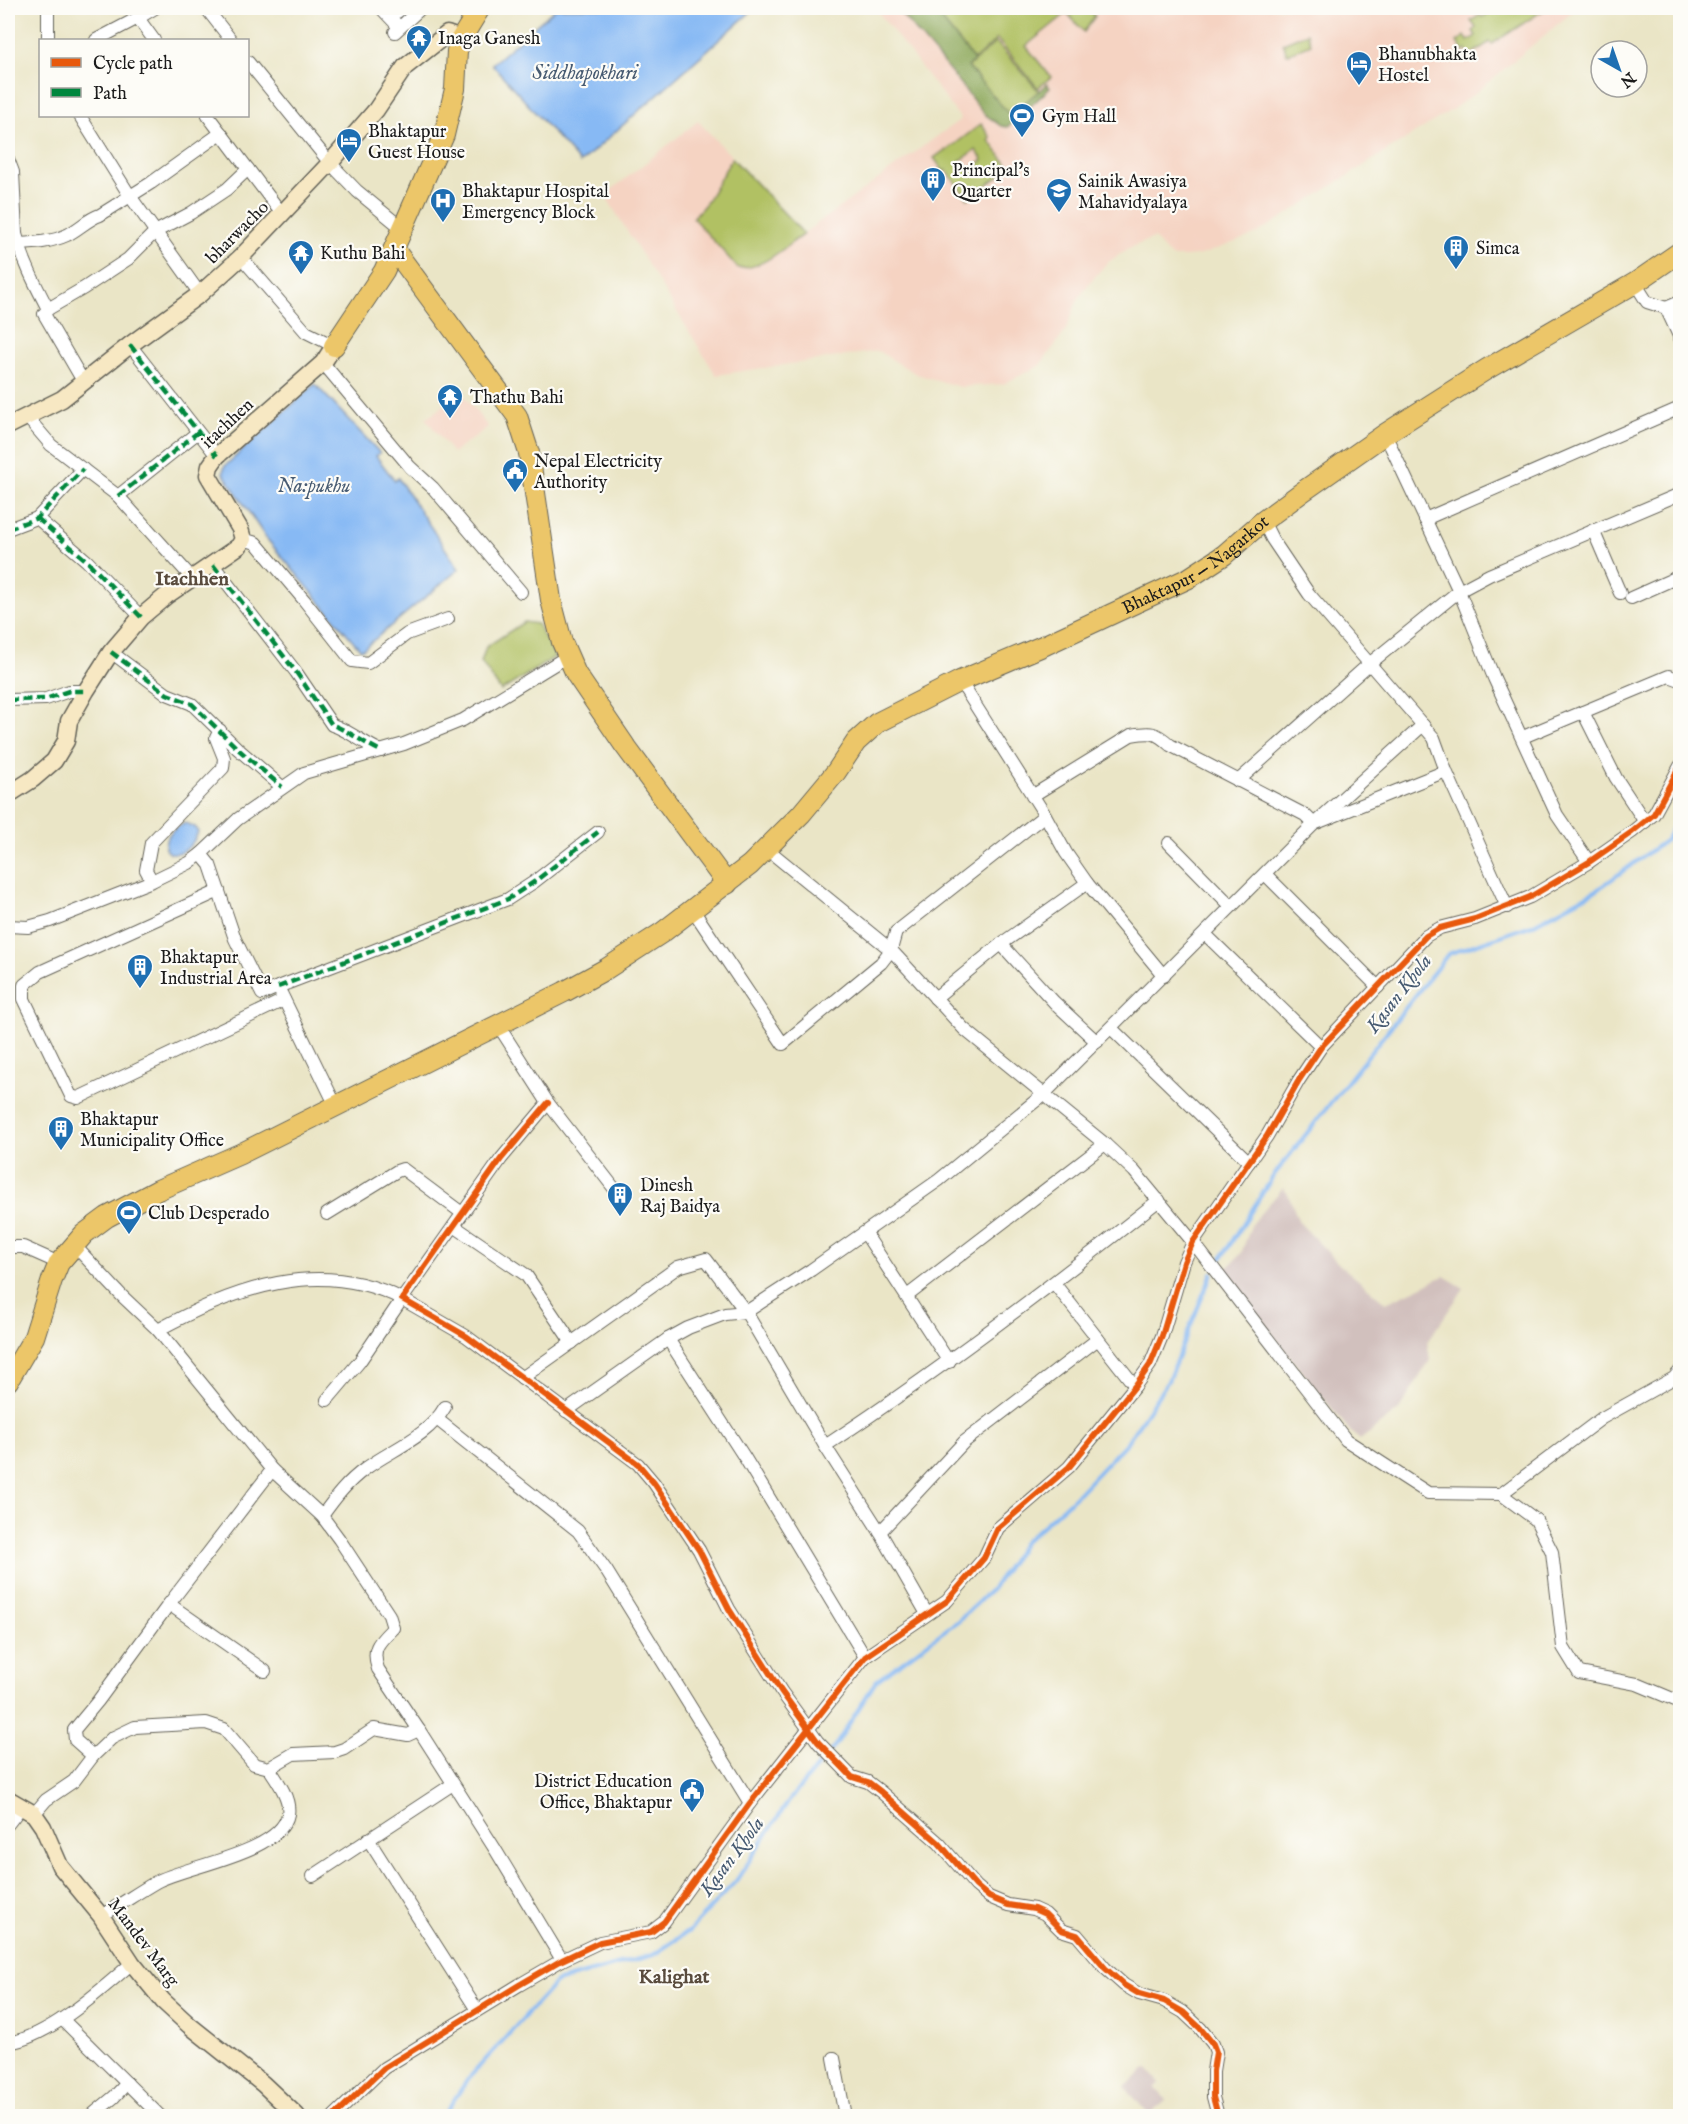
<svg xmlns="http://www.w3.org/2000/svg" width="1688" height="2124" viewBox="0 0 1688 2124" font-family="'IM FELL English',serif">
<rect width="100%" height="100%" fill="#fdfcf7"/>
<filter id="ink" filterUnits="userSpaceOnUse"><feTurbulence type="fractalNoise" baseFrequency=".0167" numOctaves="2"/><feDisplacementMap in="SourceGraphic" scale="12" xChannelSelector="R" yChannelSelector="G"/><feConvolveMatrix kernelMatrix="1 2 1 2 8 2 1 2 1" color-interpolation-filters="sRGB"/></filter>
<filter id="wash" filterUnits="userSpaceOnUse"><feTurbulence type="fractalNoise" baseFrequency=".008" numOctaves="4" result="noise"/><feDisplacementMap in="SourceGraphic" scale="24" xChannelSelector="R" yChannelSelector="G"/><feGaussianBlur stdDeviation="1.35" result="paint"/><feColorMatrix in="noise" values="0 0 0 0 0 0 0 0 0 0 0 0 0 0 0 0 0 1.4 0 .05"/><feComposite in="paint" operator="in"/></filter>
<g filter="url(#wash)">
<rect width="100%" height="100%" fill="#eae5c6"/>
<g fill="#f5d3c2">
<polygon points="875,8 1577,8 1474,94 1453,109 1256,234 1201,255 1186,257 1171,257 1154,238 1129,248 1107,263 1090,282 1077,301 1065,332 1039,366 1003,384 960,387 916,374 878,351 716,375 605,195 698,121 804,233 961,119"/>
<polygon points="461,392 488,427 453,453 426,419"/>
</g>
<g fill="#d1c0bd">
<polygon points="1283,1188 1288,1194 1299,1222 1340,1265 1386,1303 1444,1276 1464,1288 1427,1342 1430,1360 1399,1410 1360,1440 1350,1431 1222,1273 1241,1254 1252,1223"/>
<polygon points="1147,2068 1160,2083 1155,2088 1167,2100 1149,2115 1125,2087"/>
</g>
<g fill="#b1c164" stroke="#666e40" stroke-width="1.5" fill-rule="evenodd">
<polygon points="932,8 1088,8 1095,16 1084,32 1067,13 1026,46 1051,77 1038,88 997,39 974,60"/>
<polygon points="1485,8 1547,8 1492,44 1490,42 1470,55 1466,50 1463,52 1457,42 1465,36 1468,41 1476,36 1473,31 1476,28 1471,21 1480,15 1482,17 1488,14"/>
<polygon points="1307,33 1311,44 1287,54 1283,43"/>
<polygon points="996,42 1039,91 1010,116 968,67"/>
<path d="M981 124 991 138 989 140 1010 168 968 199 946 170 944 172 934 158 945 150 946 151ZM976 150 983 160 967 171 960 161Z"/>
<path d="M732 158 804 234C784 247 762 270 738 268L693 218 706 203Z"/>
<polygon points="524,622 537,624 555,657 501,691 481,662 486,647"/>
</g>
<polygon fill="#8ca75a" stroke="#54623b" stroke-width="1.5" points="896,8 932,8 974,60 968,67 1010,115 1047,84 1050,88 1008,127 1001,126 983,113 950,71"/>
<g fill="#87b9f4" stroke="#526a88" stroke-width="1.5">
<polygon points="556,8 755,8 580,163 492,64"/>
<polygon points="315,384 380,453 376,456 395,481 398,478 459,569 363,649 360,649 266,538 223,473 224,467"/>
<path d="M186 823 195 827 198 832C193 845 184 855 170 853L165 849C164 836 175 827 186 823Z"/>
</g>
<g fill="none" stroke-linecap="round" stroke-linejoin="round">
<g stroke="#87b9f4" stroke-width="4">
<polyline points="1216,1267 1274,1175 1448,954 1532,925 1597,890 1666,840 1680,817"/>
<polyline points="443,2116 468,2079 556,1982 653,1955 689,1931 736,1881 790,1799 837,1743 876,1681 959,1620 992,1589 1025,1541 1076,1496 1127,1442 1168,1381 1212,1273"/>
</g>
</g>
</g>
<g filter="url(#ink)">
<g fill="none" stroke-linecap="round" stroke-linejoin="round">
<defs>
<g id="street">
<polyline points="206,8 231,40"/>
<polyline points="381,8 399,27"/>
<polyline points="393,8 397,12 402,8"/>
<polyline points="138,18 155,8"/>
<polyline points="395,32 421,8"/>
<polyline points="48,40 48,8"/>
<polyline points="96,40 138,18 154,40"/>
<polyline points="248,62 330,163 357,191 403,229"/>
<polyline points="80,116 130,196 200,294"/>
<polyline points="208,116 282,214"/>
<polyline points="8,159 13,172 16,234"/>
<path d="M8 236 16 234C23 261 35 284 48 309L44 314 83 381"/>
<path d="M19 244C35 243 52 242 67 235 79 229 88 219 100 215L151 183 221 133"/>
<polyline points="241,257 306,332 334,346"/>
<polyline points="1635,283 1647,302 1666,308 1680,338"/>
<polyline points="1666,308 1680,302"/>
<polyline points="48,309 84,288 128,259 155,232 191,213 227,189 248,169"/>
<polyline points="130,345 217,456"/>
<polyline points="323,363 410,467 433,488 521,592"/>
<polyline points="27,417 51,445 118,496 192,578"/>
<polyline points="1385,434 1459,591 1494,678 1557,815 1589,862"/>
<polyline points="118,496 197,433"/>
<polyline points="37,518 87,561 141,617"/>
<polyline points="1425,519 1680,408"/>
<polyline points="1263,521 1272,539 1309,594 1434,738 1446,771 1507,907"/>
<polyline points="8,529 37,518 83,469"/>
<polyline points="1593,530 1620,593"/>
<polyline points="243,539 256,543 304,600 352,661 368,663 407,634 448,619"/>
<path d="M213 565 296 672 332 725C346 729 365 744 381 751"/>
<polyline points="1631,598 1680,576"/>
<polyline points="111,652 167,694 192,704 238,749 282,787"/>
<polyline points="960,681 1045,815 1066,853 1087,883 1164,976"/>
<polyline points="8,700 46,699 69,691 86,691"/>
<polyline points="1583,712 1616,778 1645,822"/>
<polyline points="1523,737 1669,676 1680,680"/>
<polyline points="1238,781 1368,665 1459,591 1489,575 1680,494"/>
<path d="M1032 796 1131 735C1151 732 1155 731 1170 745L1305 815 1314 824 1446 771"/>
<polyline points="1169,843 1231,906"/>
<polyline points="767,849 891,950 964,1029 1105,1144 1134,1171 1193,1242 1346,1440 1428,1493 1501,1494 1602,1418 1674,1378 1680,1371"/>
<polyline points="1265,874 1378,987"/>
<polyline points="152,881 146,870 151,843 223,768 224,758 216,738 220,730"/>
<polyline points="219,891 40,972 24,985 24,999 71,1096 78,1098 284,1000"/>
<polyline points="693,910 783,1044 881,963 891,950 896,932 1045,815"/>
<polyline points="8,926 28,927 50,921 152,881 189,863 201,854"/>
<polyline points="1205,934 1321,1047"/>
<polyline points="1001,944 1054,1002 1097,1042"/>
<polyline points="278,987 508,899 534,882 598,832"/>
<polyline points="935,998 1001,944 1087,883"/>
<polyline points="498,1025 548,1103 617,1192"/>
<polyline points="1111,1028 1249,1162"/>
<polyline points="548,1103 501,1159 402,1299 466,1336 638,1464 654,1483 699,1550 729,1609 781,1691 818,1742 852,1777 868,1782 881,1792 939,1843 976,1886 989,1897 1008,1905 1034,1909 1045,1914 1061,1930 1077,1935 1105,1968 1124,1985 1139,1994 1164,2001 1183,2012 1200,2028 1213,2044 1216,2052 1213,2071 1213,2097 1218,2116"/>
<polyline points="336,1106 278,987 262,994 235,939 210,865 201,854 238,819 304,773 404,744 463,720 568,656"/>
<polyline points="327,1214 397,1171 403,1169 462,1213"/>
<polyline points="454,1226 526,1275 572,1343"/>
<polyline points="865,1233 949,1362"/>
<path d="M74 1245 121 1295 158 1330C234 1288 320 1257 402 1299L360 1361 327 1400"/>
<polyline points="8,1247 23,1247 59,1263"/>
<polyline points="1054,1283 1135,1386"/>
<polyline points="907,1296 1105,1144"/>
<polyline points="668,1339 745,1458 865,1657"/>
<polyline points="522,1378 678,1267 706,1259 746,1312 825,1446 880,1532 927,1614"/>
<polyline points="566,1411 668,1339 688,1328 725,1314 746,1312 811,1270 939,1180 1044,1094 1314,824 1423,725"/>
<polyline points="438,1420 578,1531 606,1570 750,1803"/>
<path d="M825 1446C941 1370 1051 1286 1159 1200"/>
<polyline points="1501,1494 1536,1520 1552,1552 1563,1647 1579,1673 1637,1684 1680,1702"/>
<path d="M322 1516C335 1498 347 1482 365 1469 392 1449 428 1437 445 1407"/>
<polyline points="880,1532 964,1442 1098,1339"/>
<polyline points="169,1604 265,1671"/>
<polyline points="419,1730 495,1849 562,1960"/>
<polyline points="93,1756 75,1740 74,1730 98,1701 169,1604 272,1470"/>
<path d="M34 1814 46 1800 74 1781 93 1756 112 1738 135 1727 206 1723 224 1729 254 1764 269 1768 293 1754 335 1752 344 1749 374 1729 408 1735 419 1730 378 1669C371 1648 379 1642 393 1628L389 1615 339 1539 322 1516 272 1470 158 1330"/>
<polyline points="8,1824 22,1806"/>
<polyline points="368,1839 477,2010"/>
<polyline points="313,1876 453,1784"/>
<path d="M101 1916C120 1905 137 1893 156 1882 185 1866 281 1853 288 1814 291 1799 277 1780 269 1768"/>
<polyline points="62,2019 160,2116"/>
<path d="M8 2043C49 2037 101 1990 132 1963"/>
<polyline points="834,2058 845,2116"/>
<polyline points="91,2116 114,2097 127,2083"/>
<polyline points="334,2116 384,2068 519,1985 562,1960 600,1942 651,1932 664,1922 750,1803 865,1657 947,1601 984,1558 998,1528 1069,1467 1135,1386 1150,1365 1162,1336 1184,1262 1193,1242 1267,1136 1299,1080 1321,1047 1426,936 1440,928 1475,919 1530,897 1589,862 1632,832 1654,814 1680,766"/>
</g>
<g id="secondary">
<polyline points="8,426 62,399 130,345 200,294 241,257 330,163 376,110 405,67 447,34 461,39"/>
<polyline points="8,795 33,779 54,761 66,741 69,721 86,691 111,652 141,617 166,596 239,546 243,539 240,529 208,475 210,466 217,456 323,363 334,346"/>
<polyline points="8,1799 34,1814 43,1827 60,1866 101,1916 132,1963 163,2001 189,2025 263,2084 297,2116"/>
</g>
<g id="primary">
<polyline points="394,249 517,416 529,453 551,600 562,642 576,674 625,746 727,884"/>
<polyline points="334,346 384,271 444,135 455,89 457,51 461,39 480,8"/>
<path id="s1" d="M8 1381 34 1337 52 1280 59 1263 84 1234 107 1217 158 1190 240 1154 564 992 606 969 663 932 750 865 801 814 836 772 856 742 877 723 960 681 1045 645 1189 578 1224 555 1263 521 1305 490 1385 434 1487 369 1635 283 1680 252"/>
</g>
</defs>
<use href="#street" stroke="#646258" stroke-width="14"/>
<use href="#secondary" stroke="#646258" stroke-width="19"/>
<use href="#primary" stroke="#646258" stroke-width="22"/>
<use href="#street" stroke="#fff" stroke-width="12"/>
<use href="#secondary" stroke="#f7e8c3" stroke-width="16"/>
<use href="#primary" stroke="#ecc669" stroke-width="20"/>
<g stroke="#00873e" stroke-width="4.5" stroke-dasharray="9 4.5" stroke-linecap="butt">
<polyline points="130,345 217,456"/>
<polyline points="118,496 197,433"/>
<polyline points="37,518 87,561 141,617"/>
<polyline points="8,529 37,518 83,469"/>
<path d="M213 565 296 672 332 725C346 729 365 744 381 751"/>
<polyline points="111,652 167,694 192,704 238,749 282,787"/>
<polyline points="8,700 46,699 69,691 86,691"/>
<polyline points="278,987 508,899 534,882 598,832"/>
</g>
<defs>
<g id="cycleway">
<polyline points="548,1103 501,1159 402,1299 466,1336 638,1464 654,1483 699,1550 729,1609 781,1691 818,1742 852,1777 868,1782 881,1792 939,1843 976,1886 989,1897 1008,1905 1034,1909 1045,1914 1061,1930 1077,1935 1105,1968 1124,1985 1139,1994 1164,2001 1183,2012 1200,2028 1213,2044 1216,2052 1213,2071 1213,2097 1218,2116"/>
<polyline points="334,2116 384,2068 519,1985 562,1960 600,1942 651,1932 664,1922 750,1803 865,1657 947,1601 984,1558 998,1528 1069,1467 1135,1386 1150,1365 1162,1336 1184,1262 1193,1242 1267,1136 1299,1080 1321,1047 1426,936 1440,928 1475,919 1530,897 1589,862 1632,832 1654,814 1680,766"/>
</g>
</defs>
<use href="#cycleway" stroke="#fdfcf7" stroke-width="10"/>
<use href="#cycleway" stroke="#e8590c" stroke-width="6"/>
</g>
</g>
<defs>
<symbol id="temple-pin" viewBox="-11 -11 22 30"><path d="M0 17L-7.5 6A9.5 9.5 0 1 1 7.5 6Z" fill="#1f6fb2" stroke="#fdfcf7"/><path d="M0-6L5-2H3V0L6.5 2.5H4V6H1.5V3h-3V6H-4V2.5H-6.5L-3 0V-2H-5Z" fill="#fff"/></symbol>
<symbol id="hotel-pin" viewBox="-11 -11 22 30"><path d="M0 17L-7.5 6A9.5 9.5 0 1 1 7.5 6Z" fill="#1f6fb2" stroke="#fdfcf7"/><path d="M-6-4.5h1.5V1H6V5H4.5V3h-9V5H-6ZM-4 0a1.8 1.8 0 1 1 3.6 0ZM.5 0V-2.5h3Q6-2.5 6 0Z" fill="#fff"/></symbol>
<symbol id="stadium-pin" viewBox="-11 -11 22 30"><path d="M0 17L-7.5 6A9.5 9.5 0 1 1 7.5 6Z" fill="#1f6fb2" stroke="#fdfcf7"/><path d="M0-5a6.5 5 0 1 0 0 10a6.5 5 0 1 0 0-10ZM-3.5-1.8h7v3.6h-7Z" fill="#fff"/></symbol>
<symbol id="building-pin" viewBox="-11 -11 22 30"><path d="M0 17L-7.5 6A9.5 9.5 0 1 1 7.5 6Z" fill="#1f6fb2" stroke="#fdfcf7"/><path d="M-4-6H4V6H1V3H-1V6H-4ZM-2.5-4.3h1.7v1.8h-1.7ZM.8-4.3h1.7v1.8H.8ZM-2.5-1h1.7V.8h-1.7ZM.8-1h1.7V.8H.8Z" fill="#fff"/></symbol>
<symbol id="school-pin" viewBox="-11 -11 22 30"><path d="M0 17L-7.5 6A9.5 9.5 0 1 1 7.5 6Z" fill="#1f6fb2" stroke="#fdfcf7"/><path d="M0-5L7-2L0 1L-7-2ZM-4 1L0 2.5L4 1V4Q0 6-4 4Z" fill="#fff"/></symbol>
<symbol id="hospital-pin" viewBox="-11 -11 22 30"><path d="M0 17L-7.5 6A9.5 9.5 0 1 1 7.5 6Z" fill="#1f6fb2" stroke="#fdfcf7"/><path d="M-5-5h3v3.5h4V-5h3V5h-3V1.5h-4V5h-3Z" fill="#fff"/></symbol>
<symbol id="civic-pin" viewBox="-11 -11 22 30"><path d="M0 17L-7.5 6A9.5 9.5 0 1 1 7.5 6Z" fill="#1f6fb2" stroke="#fdfcf7"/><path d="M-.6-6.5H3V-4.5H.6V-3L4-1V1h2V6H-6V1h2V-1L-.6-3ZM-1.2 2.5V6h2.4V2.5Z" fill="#fff"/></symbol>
</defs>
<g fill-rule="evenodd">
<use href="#temple-pin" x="404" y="23" width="30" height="40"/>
<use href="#hotel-pin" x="1344" y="49" width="30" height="40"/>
<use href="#stadium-pin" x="1007" y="101" width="30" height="40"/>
<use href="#hotel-pin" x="334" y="126" width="30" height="40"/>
<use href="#building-pin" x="918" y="165" width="30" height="40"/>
<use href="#school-pin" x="1044" y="176" width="30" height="40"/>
<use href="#hospital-pin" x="428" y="186" width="30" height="40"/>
<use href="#building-pin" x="1441" y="233" width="30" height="40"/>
<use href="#temple-pin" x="286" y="238" width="30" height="40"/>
<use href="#temple-pin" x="435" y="382" width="30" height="40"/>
<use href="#civic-pin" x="500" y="456" width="30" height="40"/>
<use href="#building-pin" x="125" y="952" width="30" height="40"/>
<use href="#building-pin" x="46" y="1114" width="30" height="40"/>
<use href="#building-pin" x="605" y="1180" width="30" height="40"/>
<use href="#stadium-pin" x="114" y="1198" width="30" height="40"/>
<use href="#civic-pin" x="677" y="1776" width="30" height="40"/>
</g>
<g text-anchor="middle" stroke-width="4.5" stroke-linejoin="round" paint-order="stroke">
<g font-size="18" fill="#1c1c1c" stroke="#fdfcf7" text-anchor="start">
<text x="438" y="44">Inaga Ganesh</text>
<text x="1378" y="60">Bhanubhakta<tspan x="1378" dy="21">Hostel</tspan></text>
<text x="1042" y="122">Gym Hall</text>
<text x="368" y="137">Bhaktapur<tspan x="368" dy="21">Guest House</tspan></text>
<text x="952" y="176">Principal's<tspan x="952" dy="21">Quarter</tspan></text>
<text x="1078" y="187">Sainik Awasiya<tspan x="1078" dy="21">Mahavidyalaya</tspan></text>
<text x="462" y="197">Bhaktapur Hospital<tspan x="462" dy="21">Emergency Block</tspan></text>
<text x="1476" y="254">Simca</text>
<text x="320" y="259">Kuthu Bahi</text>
<text x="470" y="403">Thathu Bahi</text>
<text x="534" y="467">Nepal Electricity<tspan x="534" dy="21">Authority</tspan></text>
<text x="160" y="963">Bhaktapur<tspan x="160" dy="21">Industrial Area</tspan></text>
<text x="80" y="1125">Bhaktapur<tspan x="80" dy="21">Municipality Office</tspan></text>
<text x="640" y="1191">Dinesh<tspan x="640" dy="21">Raj Baidya</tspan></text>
<text x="148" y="1219">Club Desperado</text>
<text x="672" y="1787" text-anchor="end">District Education<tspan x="672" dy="21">Office, Bhaktapur</tspan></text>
</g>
<g font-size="18" fill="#1c1c1c" stroke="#fdfcf7">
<text transform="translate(237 232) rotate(-45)" y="6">bharwacho</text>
<text transform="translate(227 423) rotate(-43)" y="6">itachhen</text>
<text dy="6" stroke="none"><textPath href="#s1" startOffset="1479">Bhaktapur — Nagarkot</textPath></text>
<text transform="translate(144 1942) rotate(53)" y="6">Mandev Marg</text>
</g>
<g font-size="20" font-style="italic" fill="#475b72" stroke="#fdfcf7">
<text x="585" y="79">Siddhapokhari</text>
<text x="314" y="492">Na:pukhu</text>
<text transform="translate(1398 993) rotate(-52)" y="7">Kasan Khola</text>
<text transform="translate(731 1856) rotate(-53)" y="7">Kasan Khola</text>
</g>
<g font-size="20" font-weight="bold" fill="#594b3d" stroke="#fdfcf7">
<text x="192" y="585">Itachhen</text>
<text x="674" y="1983">Kalighat</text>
</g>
</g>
<rect width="1688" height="2124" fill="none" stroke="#fdfcf7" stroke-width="30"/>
<rect x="39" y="39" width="210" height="78" fill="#fdfcf7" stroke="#a3a29f" stroke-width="1.5"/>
<rect x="51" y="58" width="30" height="9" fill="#e8590c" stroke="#a3a29f" stroke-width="1.5"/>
<text x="93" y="69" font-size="18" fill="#1c1c1c">Cycle path</text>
<rect x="51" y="88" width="30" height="9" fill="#00873e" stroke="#a3a29f" stroke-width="1.5"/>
<text x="93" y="99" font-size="18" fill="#1c1c1c">Path</text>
<g transform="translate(1619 69) rotate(140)"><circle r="28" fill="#fdfcf7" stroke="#a3a29f" stroke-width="1.5"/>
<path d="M0-4.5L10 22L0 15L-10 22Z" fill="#1f6fb2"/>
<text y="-9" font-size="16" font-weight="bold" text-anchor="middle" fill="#1c1c1c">N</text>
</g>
</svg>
